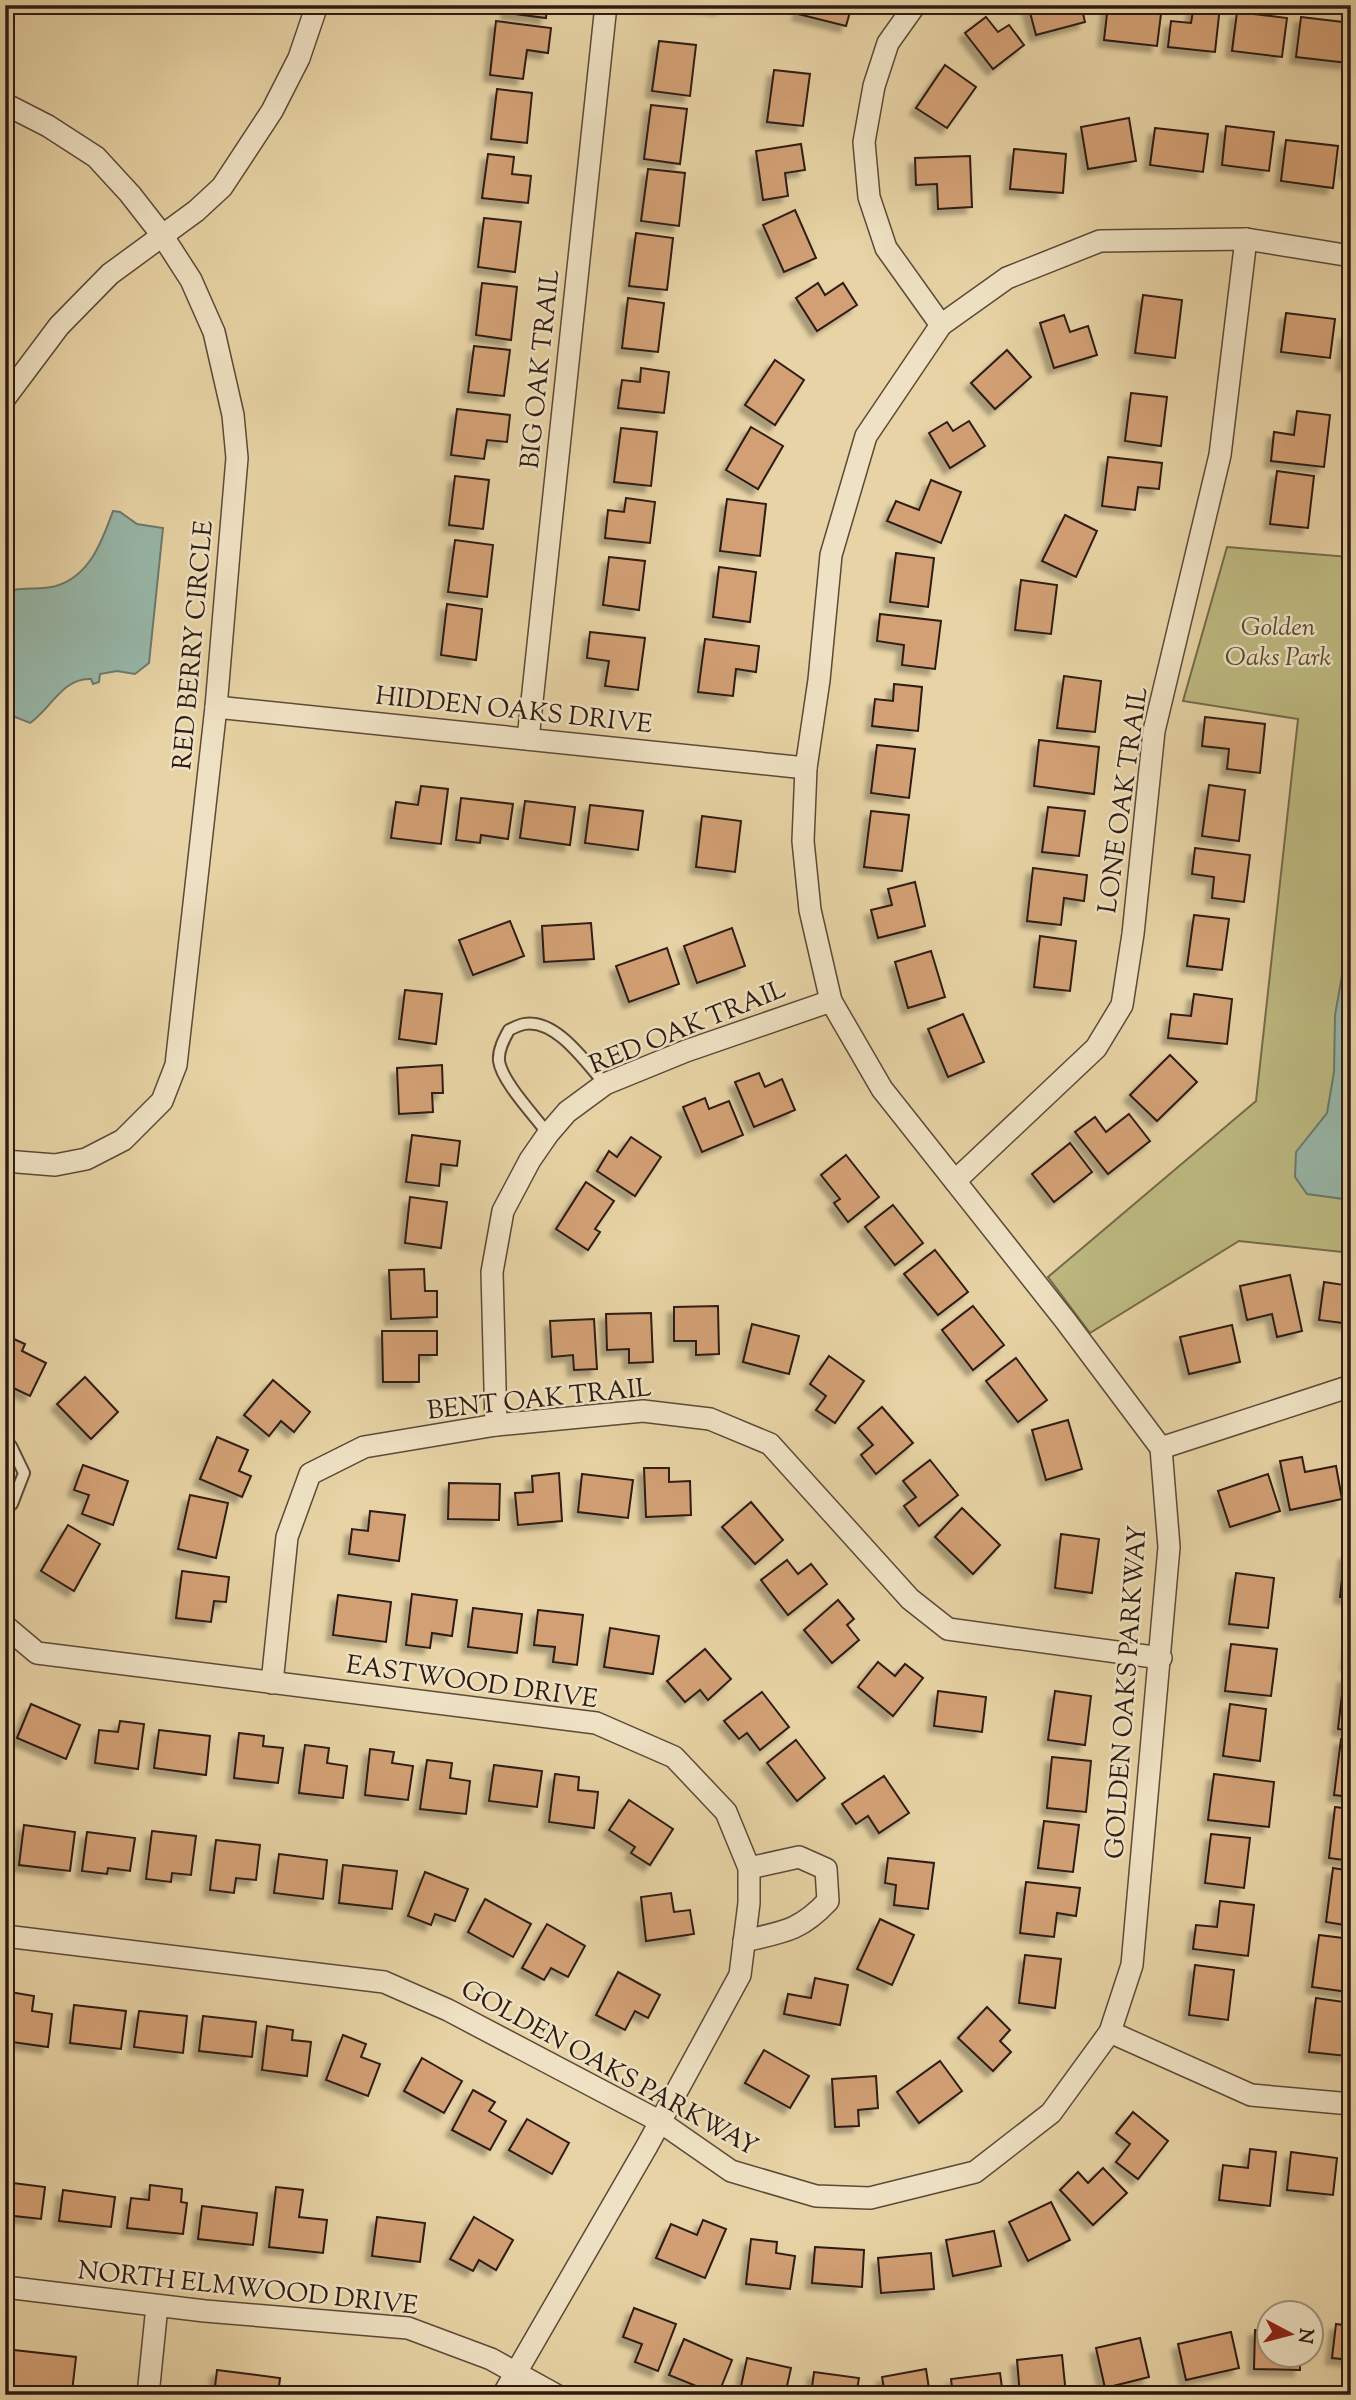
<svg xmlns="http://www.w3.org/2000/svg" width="1356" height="2400" viewBox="0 0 1356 2400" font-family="'Sorts Mill Goudy',serif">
<defs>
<filter id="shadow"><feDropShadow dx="-6" dy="6" stdDeviation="2" flood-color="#0004"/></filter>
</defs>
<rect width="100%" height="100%" fill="#e7d3a5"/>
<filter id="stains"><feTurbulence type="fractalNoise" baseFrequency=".00286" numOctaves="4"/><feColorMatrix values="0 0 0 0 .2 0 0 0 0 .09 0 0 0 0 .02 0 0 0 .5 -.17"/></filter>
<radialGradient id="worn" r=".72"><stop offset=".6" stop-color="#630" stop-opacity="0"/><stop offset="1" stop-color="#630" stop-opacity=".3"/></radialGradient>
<polygon fill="#bdba81" stroke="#756a4a" stroke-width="2" points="1227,547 1349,557 1351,547 1351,1253 1239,1241 1090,1333 1048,1277 1256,1101 1298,719 1183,701"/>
<g fill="#97b7a9" stroke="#6d796d" stroke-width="2">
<path d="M113 511 120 512 137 524 163 528 149 663 135 674 117 671 100 674 99 682 93 684 91 679C63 677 50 710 30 723L5 713 11 699 8 646 12 590C27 587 42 590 56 586 90 576 102 541 113 511Z"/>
<polygon points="1351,925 1351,1200 1307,1194 1295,1177 1296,1152 1327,1113 1334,1072 1335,1015"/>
</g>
<g fill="#d3a074" stroke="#2d1b13" stroke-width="2" filter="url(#shadow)">
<polygon points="508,5 547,5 546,18 507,13"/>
<polygon points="694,5 722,5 722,9"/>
<polygon points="801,5 852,5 846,26 798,14"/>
<polygon points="1028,5 1081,5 1085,22 1036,35"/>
<polygon points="1108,5 1162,6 1157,46 1104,40"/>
<polygon points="1194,5 1220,6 1215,52 1168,47 1171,21 1191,23"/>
<polygon points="1237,12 1287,18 1282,57 1232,51"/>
<polygon points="986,17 998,32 1009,25 1024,45 993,69 965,33"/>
<polygon points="1301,17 1351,23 1348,63 1296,57"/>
<polygon points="496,21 551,28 548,53 527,50 523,79 490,75"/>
<polygon points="659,41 696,45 690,96 652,91"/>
<polygon points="945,65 976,87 947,128 916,108"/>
<polygon points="774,70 810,74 803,126 767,122"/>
<polygon points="497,89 532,93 527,143 491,139"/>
<polygon points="651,105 687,109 680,164 644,159"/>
<polygon points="1129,118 1136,161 1088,169 1081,127"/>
<polygon points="1226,126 1274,132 1269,171 1222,165"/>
<polygon points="1155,128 1208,134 1203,172 1150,165"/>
<polygon points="1286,140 1338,146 1333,188 1281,181"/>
<polygon points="801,144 805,170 785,173 788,196 763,200 756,151"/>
<polygon points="1349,144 1351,144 1351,172 1346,171"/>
<polygon points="1014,149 1066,154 1063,193 1010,189"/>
<polygon points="488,154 514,157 512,174 531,176 528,203 482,198"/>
<polygon points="970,156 972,207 938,209 937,184 916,185 915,158"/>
<polygon points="648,169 685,173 679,226 641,221"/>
<polygon points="795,210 816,258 784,272 763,225"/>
<polygon points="484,218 521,222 515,272 478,267"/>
<polygon points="636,233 673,238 667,290 629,286"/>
<polygon points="482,283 517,287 511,340 476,335"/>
<polygon points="818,283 825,295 843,283 857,305 817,331 796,298"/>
<polygon points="1143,295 1182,300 1175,358 1135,353"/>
<polygon points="628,298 664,303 658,352 622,348"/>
<polygon points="1286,313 1335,319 1330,358 1281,352"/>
<polygon points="1064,315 1070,332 1088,326 1097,355 1054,368 1040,323"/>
<polygon points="1346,333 1351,334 1351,365 1342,364"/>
<polygon points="474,346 510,350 504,396 468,392"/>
<polygon points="1007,350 1031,377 995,409 971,383"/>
<polygon points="775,360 804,380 775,425 745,405"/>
<polygon points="641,368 669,372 664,413 618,408 622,380 640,382"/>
<polygon points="1131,393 1167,397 1161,446 1125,441"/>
<polygon points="457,409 510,415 507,442 487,440 484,459 451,455"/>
<polygon points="1297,411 1330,415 1324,467 1271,461 1274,432 1294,435"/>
<polygon points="969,421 985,446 950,468 929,433 947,422 953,431"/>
<polygon points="751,427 783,446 758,489 726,470"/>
<polygon points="621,428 657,432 651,486 614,482"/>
<polygon points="1108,457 1162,463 1159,489 1138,487 1135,510 1102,506"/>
<polygon points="1277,471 1314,476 1308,528 1270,524"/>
<polygon points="455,476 489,480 483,529 449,525"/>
<polygon points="931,480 961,492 941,543 887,521 896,501 919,510"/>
<polygon points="626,498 655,502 650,543 605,538 608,510 624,512"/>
<polygon points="727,499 766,504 760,556 720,551"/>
<polygon points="1065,515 1097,531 1076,577 1042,561"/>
<polygon points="455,540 493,545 487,597 448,592"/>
<polygon points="896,553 934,558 928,607 890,602"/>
<polygon points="609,557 645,561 639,610 603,605"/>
<polygon points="719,567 756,572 750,622 713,617"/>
<polygon points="1021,580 1057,585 1051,634 1015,630"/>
<polygon points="447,604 482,609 476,660 441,655"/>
<polygon points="880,614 941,621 935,669 902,665 904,645 877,641"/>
<polygon points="590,632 645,638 638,690 605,686 609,661 587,658"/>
<polygon points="705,639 759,646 756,672 736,669 733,696 698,692"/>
<polygon points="1064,676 1101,681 1095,732 1057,728"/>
<polygon points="894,684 922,687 918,731 872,726 875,699 893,701"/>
<polygon points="1205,717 1265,724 1260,773 1227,769 1229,749 1202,746"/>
<polygon points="1039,740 1099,747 1094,794 1034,786"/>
<polygon points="877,745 915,749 909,798 871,793"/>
<polygon points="1209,785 1245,790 1239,841 1202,836"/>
<polygon points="421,786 448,789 441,844 391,838 396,802 418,805"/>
<polygon points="461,798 513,804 508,839 481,835 480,843 456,840"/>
<polygon points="525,801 575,807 570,845 520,838"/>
<polygon points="590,805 643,811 638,850 585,843"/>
<polygon points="1048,807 1085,811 1079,856 1042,852"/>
<polygon points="871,811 909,815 902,871 864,867"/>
<polygon points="702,816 741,821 735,872 696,867"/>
<polygon points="1195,848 1250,855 1244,902 1212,898 1214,877 1192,874"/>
<polygon points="1033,868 1087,875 1084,901 1064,898 1061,925 1027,921"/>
<polygon points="915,882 925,926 878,938 871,910 892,905 888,889"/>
<polygon points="1194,915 1229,919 1222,970 1187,966"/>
<polygon points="510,921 524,956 473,975 459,940"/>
<polygon points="591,923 594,959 544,962 542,926"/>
<polygon points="732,928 745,966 697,983 684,946"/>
<polygon points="1040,936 1076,941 1070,991 1034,987"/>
<polygon points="667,948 679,984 629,1002 616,966"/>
<polygon points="931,951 945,997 908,1008 895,962"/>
<polygon points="405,990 442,994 436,1044 399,1039"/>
<polygon points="1194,994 1232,999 1227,1044 1168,1038 1171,1014 1191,1016"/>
<polygon points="963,1014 984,1062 948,1077 928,1029"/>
<polygon points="1170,1055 1197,1082 1157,1121 1130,1095"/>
<polygon points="442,1065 443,1093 432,1093 433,1112 399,1114 397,1068"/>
<polygon points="759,1073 765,1087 782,1079 795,1110 754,1127 735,1082"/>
<polygon points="705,1098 709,1109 729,1101 743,1135 702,1152 683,1107"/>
<polygon points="1129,1114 1150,1141 1108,1174 1075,1132 1095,1117 1106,1132"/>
<polygon points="412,1135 460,1141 457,1166 441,1164 439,1186 406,1182"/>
<polygon points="631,1137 661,1157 635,1196 597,1171 609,1151 617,1157"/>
<polygon points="1070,1143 1092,1172 1054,1202 1032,1174"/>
<polygon points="846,1155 879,1197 848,1222 834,1203 840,1199 821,1175"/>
<polygon points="586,1182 614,1201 595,1229 600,1232 588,1250 556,1229"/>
<polygon points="410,1197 447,1202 441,1248 405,1243"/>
<polygon points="893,1205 923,1243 895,1265 865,1227"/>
<polygon points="935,1250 968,1292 938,1315 904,1274"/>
<polygon points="424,1269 425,1291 437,1291 437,1317 391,1319 389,1270"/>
<polygon points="1290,1275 1302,1331 1277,1337 1272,1314 1247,1320 1240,1286"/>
<polygon points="1324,1282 1351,1286 1351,1324 1319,1320"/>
<polygon points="718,1306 719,1354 696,1355 696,1341 674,1341 674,1307"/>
<polygon points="973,1306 1004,1345 973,1370 942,1330"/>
<polygon points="651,1313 653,1362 629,1363 629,1349 607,1350 606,1314"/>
<polygon points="594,1319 597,1369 574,1370 573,1355 552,1357 550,1321"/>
<polygon points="752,1324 799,1336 789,1374 743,1362"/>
<polygon points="1232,1325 1240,1362 1189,1374 1180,1337"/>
<polygon points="382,1331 437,1331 437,1355 419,1355 419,1382 383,1382"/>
<polygon points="5,1335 25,1344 22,1351 46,1363 30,1396 5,1384"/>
<polygon points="829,1356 864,1381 835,1423 816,1410 826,1396 810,1384"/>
<polygon points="1016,1358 1047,1400 1018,1422 986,1381"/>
<polygon points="85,1377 118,1412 91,1439 57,1404"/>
<polygon points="273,1380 310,1412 294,1432 281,1421 269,1436 244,1415"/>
<polygon points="882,1407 913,1443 876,1474 861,1455 873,1445 858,1428"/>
<polygon points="1068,1420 1082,1469 1046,1480 1032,1430"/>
<polygon points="217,1437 248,1450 239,1471 251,1476 242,1497 200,1479"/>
<polygon points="1302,1457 1305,1472 1336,1466 1342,1499 1290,1510 1280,1461"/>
<polygon points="930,1460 958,1495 919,1526 904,1506 916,1497 903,1481"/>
<polygon points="83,1465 128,1481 113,1525 82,1514 89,1495 74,1490"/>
<polygon points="644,1468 669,1468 669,1482 690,1481 691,1515 646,1517"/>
<polygon points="559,1473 562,1521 518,1525 515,1493 533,1492 532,1476"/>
<polygon points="582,1474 633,1480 628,1518 578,1512"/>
<polygon points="1268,1474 1280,1511 1230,1527 1218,1491"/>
<polygon points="449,1483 500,1484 499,1520 448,1519"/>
<polygon points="190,1495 228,1503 216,1558 178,1549"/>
<polygon points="751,1502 783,1540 755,1564 722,1527"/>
<polygon points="962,1508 1000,1545 973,1574 935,1537"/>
<polygon points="370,1511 405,1515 399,1561 349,1554 352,1529 368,1531"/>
<polygon points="68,1525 100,1544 74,1591 41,1571"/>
<polygon points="1061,1534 1099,1539 1092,1593 1055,1588"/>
<polygon points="1345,1554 1351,1554 1351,1599 1340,1597"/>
<polygon points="787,1560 798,1574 811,1564 827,1584 788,1615 761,1580"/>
<polygon points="182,1571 229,1577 226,1602 214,1601 211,1622 176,1618"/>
<polygon points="1236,1573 1274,1578 1268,1628 1229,1624"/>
<polygon points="412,1594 457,1600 452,1636 432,1633 430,1648 406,1645"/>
<polygon points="338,1595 391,1602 386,1642 333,1635"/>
<polygon points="838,1600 854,1619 847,1625 859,1640 832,1663 804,1630"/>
<polygon points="473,1608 522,1614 517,1653 468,1647"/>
<polygon points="538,1610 583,1615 577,1665 553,1662 555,1647 534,1645"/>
<polygon points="610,1628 659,1636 653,1674 604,1667"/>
<polygon points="1351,1639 1351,1665 1347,1664"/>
<polygon points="1231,1644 1277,1649 1271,1696 1225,1691"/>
<polygon points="705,1649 731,1679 708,1700 700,1690 685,1702 667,1681"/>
<polygon points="878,1662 895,1676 905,1664 923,1678 893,1716 858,1687"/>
<polygon points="1344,1677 1351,1677 1351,1731 1338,1729"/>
<polygon points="938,1691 986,1697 982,1732 934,1726"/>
<polygon points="1055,1691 1091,1696 1085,1745 1048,1740"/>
<polygon points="762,1692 789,1727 760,1750 747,1733 739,1739 724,1721"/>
<polygon points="5,1696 12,1712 5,1714"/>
<polygon points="31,1704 80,1725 66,1759 17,1738"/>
<polygon points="1230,1704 1266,1709 1260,1761 1223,1756"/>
<polygon points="120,1721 144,1724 138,1769 95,1763 99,1730 118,1732"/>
<polygon points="159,1730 210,1736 206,1775 154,1768"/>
<polygon points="239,1733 264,1736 263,1746 283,1748 278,1783 234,1778"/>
<polygon points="1341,1739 1351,1740 1351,1797 1334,1795"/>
<polygon points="796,1740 825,1778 797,1801 767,1763"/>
<polygon points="305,1745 329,1748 327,1763 347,1766 343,1798 299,1793"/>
<polygon points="370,1749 394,1752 392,1763 413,1766 408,1800 365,1795"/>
<polygon points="1052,1757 1091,1761 1086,1812 1047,1808"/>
<polygon points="427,1760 452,1763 450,1778 470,1781 466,1814 420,1809"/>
<polygon points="494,1765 542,1771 537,1807 489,1801"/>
<polygon points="555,1774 579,1777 578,1790 598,1792 594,1828 549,1822"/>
<polygon points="1214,1774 1274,1782 1269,1827 1208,1820"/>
<polygon points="884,1776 909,1813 879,1833 868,1816 856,1824 842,1804"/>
<polygon points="629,1800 673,1829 650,1865 631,1853 635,1847 609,1830"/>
<polygon points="1335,1807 1351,1809 1351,1861 1329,1858"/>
<polygon points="1044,1821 1079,1825 1073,1872 1038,1868"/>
<polygon points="24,1825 75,1832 70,1871 19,1865"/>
<polygon points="152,1831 196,1836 191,1875 172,1873 171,1882 146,1879"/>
<polygon points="87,1832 135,1838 130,1871 108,1868 107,1874 82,1871"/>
<polygon points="1211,1834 1250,1838 1244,1888 1205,1883"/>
<polygon points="216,1840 260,1845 256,1880 236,1878 234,1893 210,1890"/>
<polygon points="279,1854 327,1860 323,1899 274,1893"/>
<polygon points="888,1858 934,1863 928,1909 894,1905 896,1885 885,1883"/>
<polygon points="343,1865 397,1871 392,1909 339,1903"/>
<polygon points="1333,1868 1351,1871 1351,1926 1326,1922"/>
<polygon points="425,1872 468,1889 455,1921 435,1914 431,1925 408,1916"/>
<polygon points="1026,1882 1080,1888 1076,1916 1057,1913 1054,1937 1020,1933"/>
<polygon points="671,1893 674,1912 690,1910 694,1934 646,1941 641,1897"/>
<polygon points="485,1899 531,1924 513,1957 468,1932"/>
<polygon points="1220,1901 1254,1905 1248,1956 1193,1949 1196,1925 1217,1927"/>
<polygon points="880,1919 914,1935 892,1985 857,1969"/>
<polygon points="547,1924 585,1946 568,1977 551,1968 544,1980 522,1968"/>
<polygon points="1319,1935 1351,1939 1348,1992 1312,1987"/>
<polygon points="1025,1955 1061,1959 1055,2008 1019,2003"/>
<polygon points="1195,1965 1234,1970 1228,2020 1189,2015"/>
<polygon points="618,1972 660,1995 648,2018 635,2011 625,2030 596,2015"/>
<polygon points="815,1978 848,1985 840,2025 784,2014 788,1994 811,1998"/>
<polygon points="10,1992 34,1996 32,2011 52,2014 48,2047 5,2041"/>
<polygon points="1316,1998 1351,2003 1347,2056 1309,2052"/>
<polygon points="74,2005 126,2011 121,2049 70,2043"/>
<polygon points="987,2007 1010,2030 1000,2041 1011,2052 993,2071 958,2038"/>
<polygon points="139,2011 187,2016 183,2053 134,2047"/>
<polygon points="203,2016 256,2022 252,2057 199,2051"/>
<polygon points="267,2026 293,2030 292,2040 311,2042 307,2076 262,2070"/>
<polygon points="343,2035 366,2044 361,2057 380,2064 368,2096 326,2080"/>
<polygon points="764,2050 809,2076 790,2108 745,2083"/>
<polygon points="422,2058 462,2081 444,2113 404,2091"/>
<polygon points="940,2061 962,2091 919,2123 897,2092"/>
<polygon points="876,2076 878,2108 858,2110 859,2126 835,2127 832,2079"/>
<polygon points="473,2090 495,2102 489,2111 506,2121 490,2150 452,2130"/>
<polygon points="1133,2112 1168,2141 1138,2179 1116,2162 1130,2144 1116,2133"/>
<polygon points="527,2119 569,2143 552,2174 509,2150"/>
<polygon points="1250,2149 1276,2152 1270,2206 1219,2200 1223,2165 1248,2168"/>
<polygon points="1291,2152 1337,2158 1333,2195 1287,2190"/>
<polygon points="1103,2168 1127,2193 1093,2225 1060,2190 1078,2172 1088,2183"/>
<polygon points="5,2182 45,2187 41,2219 5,2215"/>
<polygon points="150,2185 182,2189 181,2202 187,2203 183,2234 127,2228 131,2198 149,2200"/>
<polygon points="276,2187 303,2190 299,2217 327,2220 323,2253 269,2247"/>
<polygon points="63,2190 115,2197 111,2227 59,2221"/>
<polygon points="1051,2202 1070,2240 1028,2261 1009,2222"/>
<polygon points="202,2206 257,2213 253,2245 198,2239"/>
<polygon points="377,2217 425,2223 420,2262 372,2256"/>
<polygon points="474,2217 513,2240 496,2270 479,2260 473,2271 450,2259"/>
<polygon points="703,2220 726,2229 705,2278 656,2258 671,2224 697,2235"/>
<polygon points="994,2231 1001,2266 953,2276 946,2240"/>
<polygon points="751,2239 777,2242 776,2253 795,2256 790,2289 746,2284"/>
<polygon points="815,2247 864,2250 862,2287 812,2283"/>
<polygon points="931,2253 934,2289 881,2293 878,2258"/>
<polygon points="634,2308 676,2324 658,2371 635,2362 642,2344 623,2337"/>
<polygon points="1336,2324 1351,2326 1351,2360 1332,2358"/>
<polygon points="1255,2330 1268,2330 1268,2354 1300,2354 1300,2370 1254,2369"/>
<polygon points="1231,2332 1239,2368 1186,2380 1178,2344"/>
<polygon points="1140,2338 1149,2377 1105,2388 1096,2348"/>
<polygon points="684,2339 732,2360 718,2395 669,2375"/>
<polygon points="5,2349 76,2357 72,2392 5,2385"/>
<polygon points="1062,2355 1066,2395 1044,2395 1044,2393 1020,2395 1017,2360"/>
<polygon points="747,2358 791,2368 785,2395 756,2395 740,2391"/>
<polygon points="926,2369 930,2395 885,2395 882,2377"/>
<polygon points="217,2370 280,2378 278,2395 214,2395"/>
<polygon points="814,2372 859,2378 856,2395 811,2395"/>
<polygon points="1000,2373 1003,2395 953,2395 951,2379"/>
<polygon points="386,2387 423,2391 423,2395 385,2395"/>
</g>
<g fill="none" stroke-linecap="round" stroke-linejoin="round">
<defs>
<g id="lane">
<path d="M548 1134C535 1116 502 1082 499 1061 498 1050 504 1039 509 1030 513 1028 519 1025 524 1024 556 1018 586 1063 605 1084"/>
<polyline points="5,1445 11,1446 24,1473 12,1504 5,1509"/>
</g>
<g id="street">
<polyline points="915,5 888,43 874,86 864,142 869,197 886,248 941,325"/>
<polyline points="5,104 48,126 96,157 130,194 162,235 191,280 214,332 233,415 237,458 216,707 176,1065 162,1101 123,1140 86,1159 55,1165 5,1161"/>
<polyline points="5,398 59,326 110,274 196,211 222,187 272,111 299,58 317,5"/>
<polyline points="216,707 806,768"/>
<polyline points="528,739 606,5"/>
<polyline points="955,1181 1096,1048 1122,1005 1133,934 1154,731 1220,455 1246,239"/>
<polyline points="496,1425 492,1272 503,1211 530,1160 548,1134 567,1112 605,1084 686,1051 831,1001"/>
<polyline points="1161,1448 1351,1386"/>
<polyline points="5,1626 37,1653 596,1723 674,1757 726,1812 749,1868 749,1903 740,1975 647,2146 503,2395"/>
<polyline points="272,1683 287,1537 310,1474 364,1447 496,1425 643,1411 710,1419 770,1444 910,1599 948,1629 1161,1658"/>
<polyline points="5,1936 384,1982 448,2010 659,2121 731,2171 816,2196 870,2198 975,2172 1051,2113 1110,2032 1132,1965 1169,1547 1161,1448 1065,1320 882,1089 831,1001 810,910 803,841 806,768 819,680 831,555 866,436 941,325 1007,278 1100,241 1246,239 1351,256"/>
<path d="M744 1941C783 1932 800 1931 828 1901L826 1869 799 1857 749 1868"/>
<polyline points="1110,2032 1251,2095 1351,2104"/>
<polyline points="5,2287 205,2311 408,2328 491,2359 556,2395"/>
<polyline points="148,2395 157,2306"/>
</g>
</defs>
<use href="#lane" stroke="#5c4938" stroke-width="14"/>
<use href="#street" stroke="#5c4938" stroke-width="24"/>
<use href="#lane" stroke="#efe2c4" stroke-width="10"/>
<use href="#street" stroke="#efe2c4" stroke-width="21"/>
</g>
<g text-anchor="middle" stroke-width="5" stroke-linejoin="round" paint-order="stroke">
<g font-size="26" fill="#2d1b13" stroke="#efe2c4">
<text transform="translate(539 369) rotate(-84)" y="9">BIG OAK TRAIL</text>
<text transform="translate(192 645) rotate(-85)" y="9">RED BERRY CIRCLE</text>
<text transform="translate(514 709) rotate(6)" y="9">HIDDEN OAKS DRIVE</text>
<text transform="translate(1122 800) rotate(-82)" y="9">LONE OAK TRAIL</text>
<text transform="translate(687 1026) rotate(-22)" y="9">RED OAK TRAIL</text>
<text transform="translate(539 1398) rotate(-6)" y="9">BENT OAK TRAIL</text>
<text transform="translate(472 1681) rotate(8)" y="9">EASTWOOD DRIVE</text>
<text transform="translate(1125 1692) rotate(-86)" y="9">GOLDEN OAKS PARKWAY</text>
<text transform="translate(610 2067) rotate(29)" y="9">GOLDEN OAKS PARKWAY</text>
<text transform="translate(248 2287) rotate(6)" y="9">NORTH ELMWOOD DRIVE</text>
</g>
<g font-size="26" font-style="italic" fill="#584b34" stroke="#efe2c4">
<text x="1278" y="635">Golden<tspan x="1278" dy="30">Oaks Park</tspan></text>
</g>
</g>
<rect width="1356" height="2400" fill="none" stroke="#e7d3a5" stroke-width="28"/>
<rect x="7" y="7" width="1342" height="2386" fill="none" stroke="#2d1b13" stroke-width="3.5"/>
<rect x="14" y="14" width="1328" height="2372" fill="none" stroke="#2d1b13" stroke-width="2"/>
<g transform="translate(1290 2334) rotate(97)"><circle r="33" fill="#efe2c4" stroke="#a1927d" stroke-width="2"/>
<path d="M0-5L12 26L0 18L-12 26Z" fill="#8f2418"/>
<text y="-10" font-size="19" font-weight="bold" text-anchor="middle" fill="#2d1b13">N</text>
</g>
<rect width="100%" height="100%" filter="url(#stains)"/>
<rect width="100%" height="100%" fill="url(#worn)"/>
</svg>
